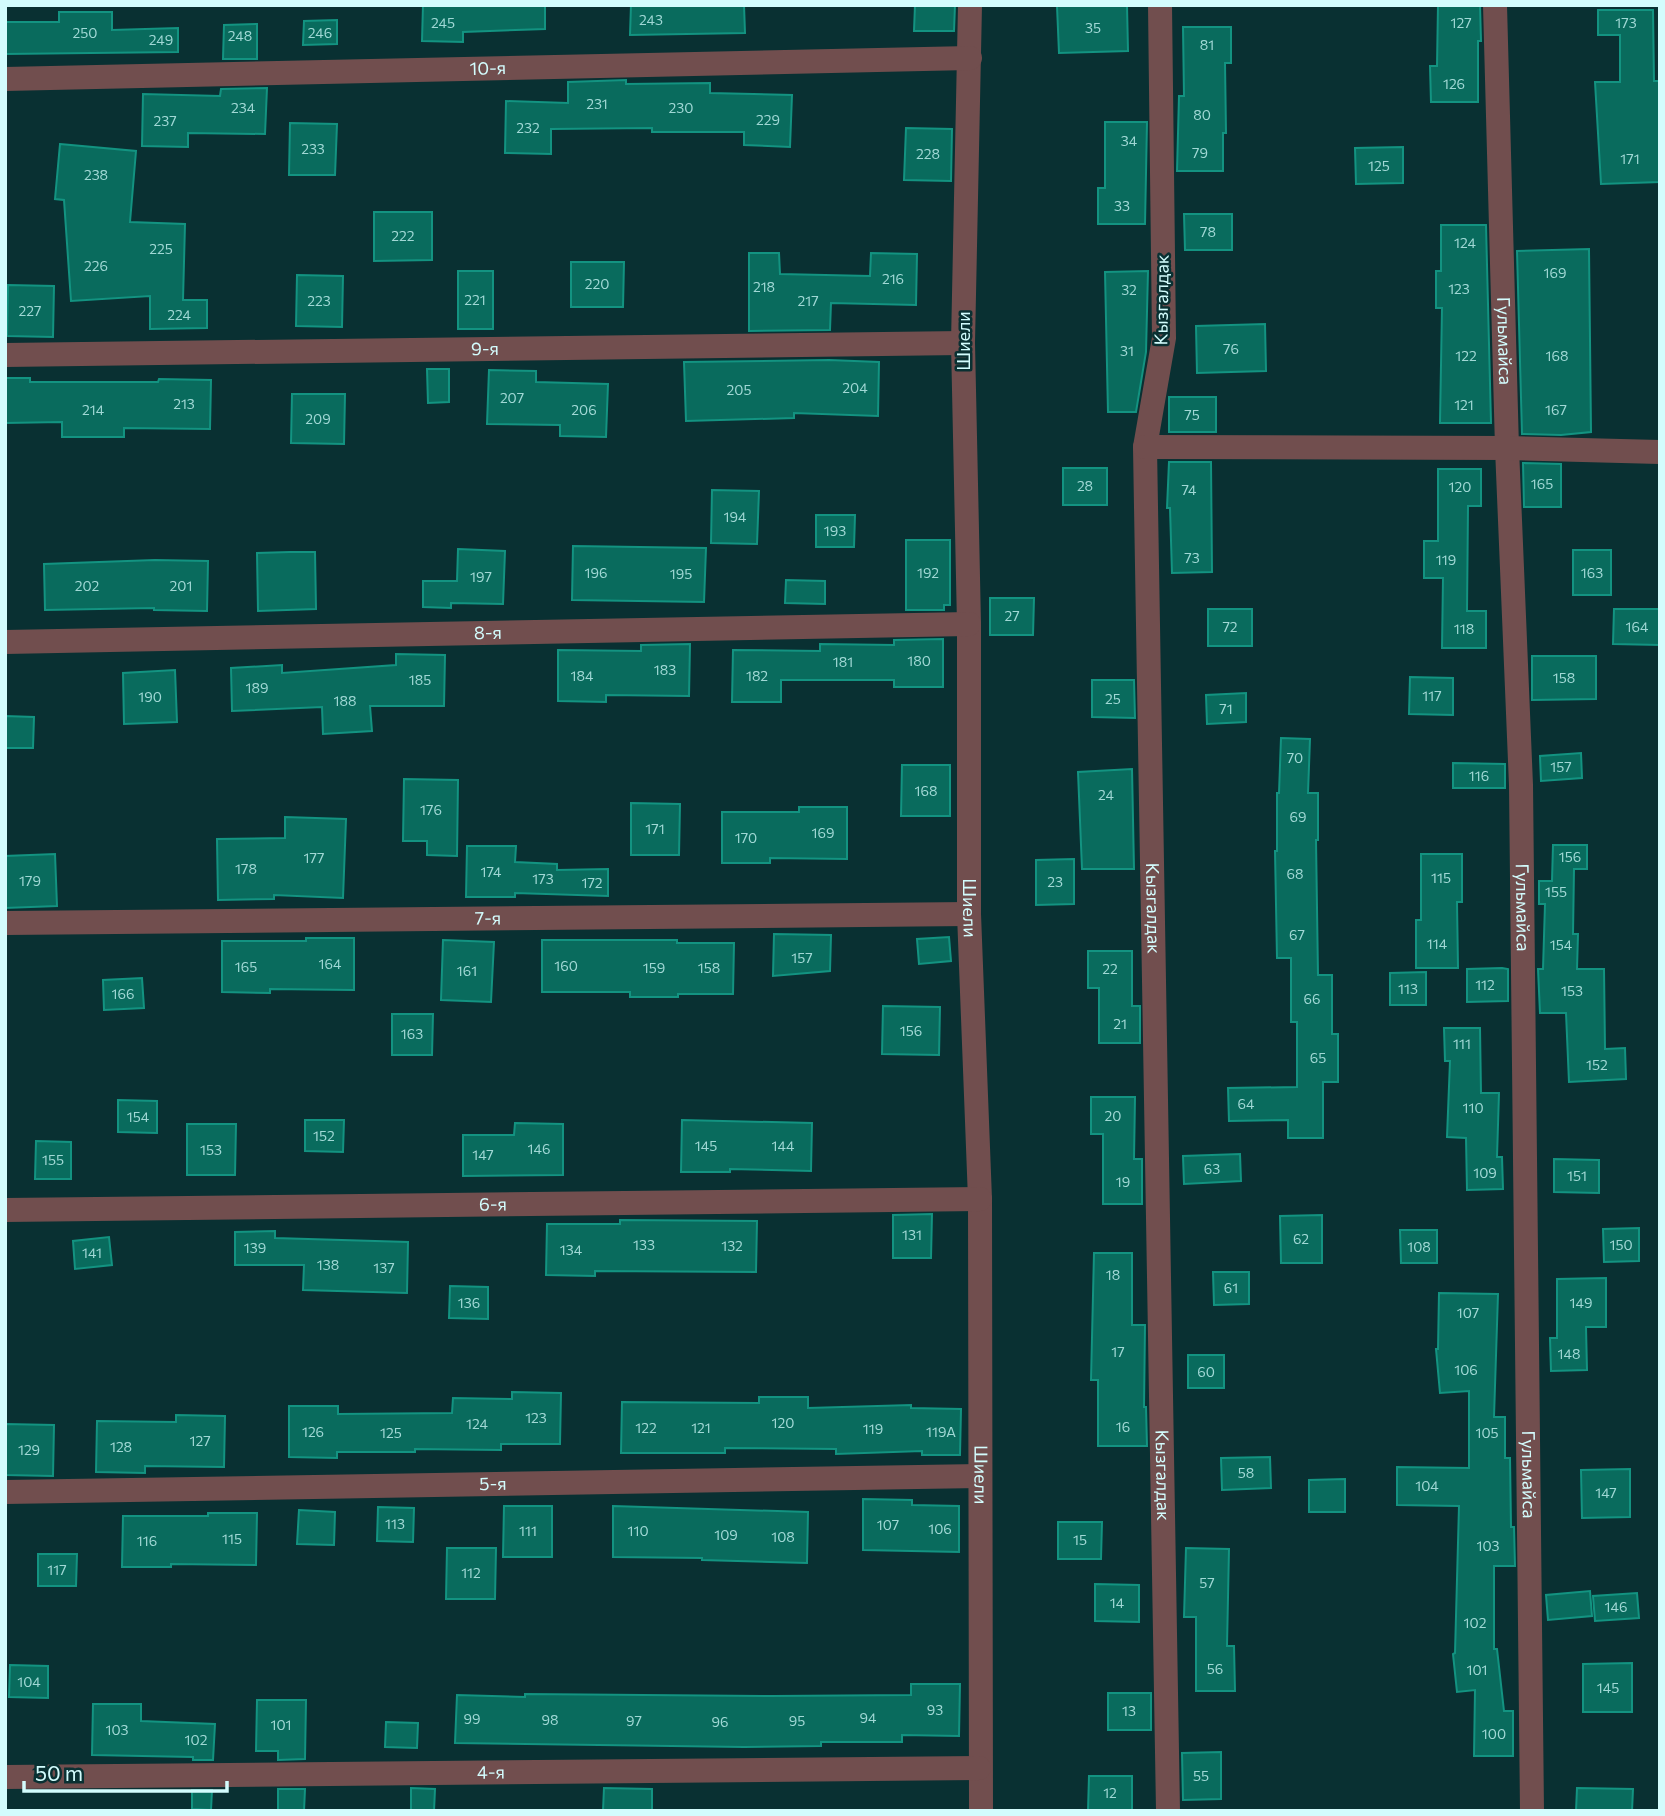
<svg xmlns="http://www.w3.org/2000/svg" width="1665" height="1816" viewBox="0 0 1665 1816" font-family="Commissioner,sans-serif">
<rect width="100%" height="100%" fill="#093032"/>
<g fill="#096b5d" stroke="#139381" stroke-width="2">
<polygon points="423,5 545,5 545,29 463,32 463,42 422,41"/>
<polygon points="631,5 744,5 745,33 630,35"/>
<polygon points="915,5 955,5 954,31 914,31"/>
<polygon points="1127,5 1128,51 1059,53 1057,6"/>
<polygon points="1438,5 1480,5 1481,41 1478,41 1478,102 1431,102 1430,66 1437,66"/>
<polygon points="1598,10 1653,10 1654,81 1660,81 1660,182 1601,184 1595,82 1620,82 1620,35 1598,35"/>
<polygon points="59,12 112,12 112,30 178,28 178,52 5,54 5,22 59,22"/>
<polygon points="337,20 337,44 303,45 304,21"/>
<polygon points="257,24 257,59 223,59 224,25"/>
<polygon points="1183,27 1231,27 1231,63 1225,63 1226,133 1223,133 1223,171 1177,171 1179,96 1184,96"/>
<polygon points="626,80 626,84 710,83 710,93 792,95 790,147 744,145 744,132 652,132 652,128 551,129 551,154 505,153 506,101 568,103 568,82"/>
<polygon points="267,88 265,134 188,133 188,147 142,146 143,94 220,96 221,89"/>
<polygon points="1105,122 1147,122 1145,224 1098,224 1098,188 1105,188"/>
<polygon points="290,123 337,124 335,175 289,175"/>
<polygon points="906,128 952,129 951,181 904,180"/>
<polygon points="60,144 136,151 130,222 185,224 183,300 207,300 207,328 150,329 150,296 71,301 64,200 55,199"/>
<polygon points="1403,147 1403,183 1356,184 1355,148"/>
<polygon points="374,212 432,212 432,260 374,261"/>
<polygon points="1184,214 1232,214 1232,250 1185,250"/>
<polygon points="1441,225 1486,225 1491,423 1440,423 1442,308 1436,308 1436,271 1441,271"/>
<polygon points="1589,249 1591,432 1561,435 1522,434 1517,251"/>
<polygon points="749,253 779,253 780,274 870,276 871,253 917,254 916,305 831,303 830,330 749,331"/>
<polygon points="571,262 624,262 623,307 571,307"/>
<rect x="458" y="271" width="35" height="58"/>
<polygon points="1148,271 1146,352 1136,412 1108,412 1105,272"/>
<polygon points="297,275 343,276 342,327 296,326"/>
<polygon points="8,285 54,286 53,337 7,336"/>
<polygon points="1265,324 1266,371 1197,373 1196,326"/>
<polygon points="829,360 879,362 878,416 794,413 794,418 686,421 684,362"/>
<polygon points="427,369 449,369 449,402 428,403"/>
<polygon points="489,370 536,371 536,382 608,384 606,437 560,436 560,425 487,424"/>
<polygon points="5,378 30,378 30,382 158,382 159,379 211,380 210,429 124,428 124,437 62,437 62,422 5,423"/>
<polygon points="292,394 345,394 344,444 291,443"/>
<rect x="1169" y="397" width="47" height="35"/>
<polygon points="1169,462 1211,462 1212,572 1172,573 1170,508 1167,508"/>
<polygon points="1523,463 1561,464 1561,507 1524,507"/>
<rect x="1063" y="468" width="44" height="37"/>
<polygon points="1438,469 1481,469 1481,506 1468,506 1467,611 1486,611 1486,648 1442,648 1443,578 1424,578 1424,541 1438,541"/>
<polygon points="712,490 759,491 757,544 711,543"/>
<polygon points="816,515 855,515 854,547 816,547"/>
<polygon points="906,540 950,540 950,605 944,605 944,610 906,610"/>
<polygon points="573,546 706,548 704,602 572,600"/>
<polygon points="458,549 505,551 503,604 451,603 451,608 423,607 423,581 457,581"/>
<rect x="1573" y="550" width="38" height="45"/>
<polygon points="290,552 315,552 316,609 258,611 257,553"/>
<polygon points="155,560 208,561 207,611 154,610 154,608 45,610 44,564"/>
<polygon points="786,580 825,581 825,604 785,603"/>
<polygon points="990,598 1034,598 1033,635 990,635"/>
<rect x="1208" y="609" width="44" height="37"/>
<polygon points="1614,609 1660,609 1660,645 1613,644"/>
<polygon points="943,639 943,687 894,687 894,680 781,680 781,702 732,702 733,650 820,651 820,644 894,645 894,640"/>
<polygon points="690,644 689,696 606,695 606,702 558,701 558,650 641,651 641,645"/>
<polygon points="396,654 445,655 444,706 370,706 372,731 323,734 322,707 232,711 231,668 282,665 282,673 396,665"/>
<polygon points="1532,656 1596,656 1596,699 1532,700"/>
<polygon points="175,670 177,722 124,724 123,673"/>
<polygon points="1410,677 1453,678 1453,715 1409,714"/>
<polygon points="1092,680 1134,680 1135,718 1092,717"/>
<polygon points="1246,693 1246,722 1207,724 1206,695"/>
<polygon points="5,716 34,717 33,748 5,748"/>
<polygon points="1281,738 1310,739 1308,793 1318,793 1318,840 1316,840 1318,975 1332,975 1332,1034 1338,1034 1338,1082 1323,1082 1323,1138 1288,1138 1288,1120 1229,1121 1228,1088 1297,1087 1297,1022 1291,1022 1291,958 1277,958 1275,851 1277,851 1277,793 1279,793"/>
<polygon points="1581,753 1582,778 1541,781 1540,756"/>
<polygon points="1453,763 1505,764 1505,788 1453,788"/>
<polygon points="902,765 950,765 950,816 901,816"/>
<polygon points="1132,769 1134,869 1082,869 1078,772"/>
<polygon points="404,779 458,780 457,856 427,855 427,841 403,841"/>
<polygon points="631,803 680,804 679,855 631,855"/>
<polygon points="799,807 847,807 847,859 770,858 770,863 722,863 722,812 799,812"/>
<polygon points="285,817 346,819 343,898 274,895 274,899 218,900 217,839 285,838"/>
<polygon points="1553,845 1587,845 1587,869 1574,869 1573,934 1578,934 1577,969 1604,969 1605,1049 1625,1048 1626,1079 1569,1082 1566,1013 1540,1013 1538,969 1543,969 1545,904 1539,904 1539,881 1552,881"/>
<polygon points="467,846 516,846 515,862 557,864 557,870 608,869 608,896 515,893 515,897 466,897"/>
<polygon points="55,854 57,906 5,908 5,856"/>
<polygon points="1421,854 1462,854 1462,902 1457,902 1458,968 1416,968 1416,920 1421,920"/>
<polygon points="1074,859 1074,904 1036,905 1036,860"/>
<polygon points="774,934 831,935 830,971 773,976"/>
<polygon points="949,937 951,961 919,964 917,939"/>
<polygon points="306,938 354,938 354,990 270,989 270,993 222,992 222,941 306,941"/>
<polygon points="443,940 494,942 491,1002 441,1000"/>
<polygon points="542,940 677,940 677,943 734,943 733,994 678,994 678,997 630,997 630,992 542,992"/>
<polygon points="1088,951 1132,951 1132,1006 1140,1006 1140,1043 1099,1043 1099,988 1088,988"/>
<polygon points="1502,968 1508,969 1508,1001 1467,1002 1467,969"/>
<polygon points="1426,972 1426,1005 1390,1005 1390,973"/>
<polygon points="142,978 144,1008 104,1010 103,980"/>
<polygon points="883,1006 940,1007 939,1055 882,1054"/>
<polygon points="392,1014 433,1014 432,1055 392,1055"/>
<polygon points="1444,1028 1480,1028 1481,1093 1499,1093 1497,1157 1502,1157 1503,1189 1467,1190 1466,1138 1447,1137 1450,1061 1445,1061"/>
<polygon points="1091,1097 1135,1097 1134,1159 1142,1159 1142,1204 1103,1204 1103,1134 1091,1134"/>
<polygon points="118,1100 157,1101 157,1133 118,1132"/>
<polygon points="305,1120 344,1120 343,1152 305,1151"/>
<polygon points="682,1120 812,1123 811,1171 730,1169 730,1172 681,1172"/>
<polygon points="515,1123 563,1124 563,1175 463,1176 463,1135 514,1135"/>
<polygon points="187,1124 236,1124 235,1175 187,1175"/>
<polygon points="36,1141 71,1142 71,1179 35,1179"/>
<polygon points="1240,1154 1241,1181 1184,1184 1183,1156"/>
<polygon points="1554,1159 1599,1160 1599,1193 1554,1192"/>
<polygon points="932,1214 931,1258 893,1258 893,1215"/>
<polygon points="1322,1215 1322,1263 1281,1263 1280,1216"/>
<polygon points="620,1220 757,1221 756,1272 595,1271 595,1276 546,1275 547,1224 620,1224"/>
<polygon points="1639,1228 1639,1261 1604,1262 1603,1229"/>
<polygon points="1400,1230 1437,1230 1437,1263 1401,1263"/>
<polygon points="275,1231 275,1238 408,1242 407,1293 303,1290 304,1265 235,1265 235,1232"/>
<polygon points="109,1237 112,1265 75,1269 73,1241"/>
<polygon points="1094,1253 1132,1253 1132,1325 1145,1325 1144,1407 1146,1407 1147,1446 1098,1446 1098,1380 1091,1380"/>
<polygon points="1213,1272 1249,1272 1249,1304 1214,1305"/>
<polygon points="1606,1278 1606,1327 1586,1327 1587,1370 1551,1371 1550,1338 1557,1338 1557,1279"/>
<polygon points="450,1286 488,1287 488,1319 449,1318"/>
<polygon points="1439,1293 1498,1294 1494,1417 1505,1417 1505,1458 1510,1458 1511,1527 1514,1527 1515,1566 1494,1566 1494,1649 1497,1649 1504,1711 1513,1711 1513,1756 1474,1756 1475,1690 1457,1692 1453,1654 1455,1653 1459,1506 1397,1505 1397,1467 1469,1468 1469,1391 1440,1393 1436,1349 1438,1349"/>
<rect x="1188" y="1355" width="36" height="33"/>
<polygon points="512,1392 561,1393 560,1444 501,1444 501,1450 415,1449 415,1452 337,1452 337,1458 289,1457 289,1406 338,1406 338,1414 452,1413 453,1398 512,1399"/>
<polygon points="759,1397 808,1397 808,1408 911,1405 911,1408 961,1409 960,1455 922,1455 922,1451 836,1454 836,1449 725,1448 725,1453 621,1453 622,1402 759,1403"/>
<polygon points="176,1415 225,1416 224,1467 145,1466 145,1473 96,1472 97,1421 176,1422"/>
<polygon points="5,1424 54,1425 53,1476 5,1475"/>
<polygon points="1270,1457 1271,1488 1222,1490 1221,1458"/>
<polygon points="1630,1469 1630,1517 1582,1518 1581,1470"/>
<polygon points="1345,1479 1345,1512 1309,1512 1309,1480"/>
<polygon points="863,1499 912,1500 912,1505 959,1506 959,1552 863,1550"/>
<polygon points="504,1506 552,1506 552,1557 503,1557"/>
<polygon points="613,1506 808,1512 807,1563 702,1560 702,1558 613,1557"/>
<polygon points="378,1507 414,1508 413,1542 377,1541"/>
<polygon points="299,1510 335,1512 334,1545 297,1544"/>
<polygon points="208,1513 257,1513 256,1565 171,1564 171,1567 122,1567 123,1516 208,1516"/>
<polygon points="1058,1522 1102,1522 1101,1559 1058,1559"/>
<polygon points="447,1548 496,1548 495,1599 446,1599"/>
<polygon points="1186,1548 1229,1549 1227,1646 1234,1646 1235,1691 1196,1691 1196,1617 1184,1617"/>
<polygon points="38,1554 77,1554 76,1586 38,1586"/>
<polygon points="1095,1584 1139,1585 1139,1622 1095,1621"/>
<polygon points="1590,1591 1592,1616 1548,1620 1546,1595"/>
<polygon points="1637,1593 1639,1618 1595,1621 1593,1596"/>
<polygon points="1632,1663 1632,1712 1583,1712 1583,1664"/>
<polygon points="10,1665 48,1666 48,1698 9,1697"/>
<polygon points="911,1684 960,1684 959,1736 902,1735 902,1742 821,1742 821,1746 744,1747 455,1743 457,1695 525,1697 525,1694 773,1696 911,1695"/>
<rect x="1108" y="1693" width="43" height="37"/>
<polygon points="257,1700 306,1700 305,1759 278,1760 278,1751 256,1751"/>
<polygon points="93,1704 141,1704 141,1721 215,1724 213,1760 193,1760 193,1757 92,1755"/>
<polygon points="386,1722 418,1723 417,1748 385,1747"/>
<polygon points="1221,1752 1221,1799 1183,1800 1182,1753"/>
<polygon points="1089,1776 1132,1776 1132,1811 1088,1811"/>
<polygon points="411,1788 435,1789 434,1811 411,1811"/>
<polygon points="604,1788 652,1789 652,1811 603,1811"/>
<polygon points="1577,1788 1633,1789 1632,1811 1576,1811"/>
<polygon points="278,1789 305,1789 304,1811 278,1811"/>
<polygon points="192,1790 212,1790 211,1810 192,1809"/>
</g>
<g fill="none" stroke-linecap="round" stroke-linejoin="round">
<g stroke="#714e4e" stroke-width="24">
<path id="s1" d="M970 5 963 343 969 624V914L980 1199 981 1811"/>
<path id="s2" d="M1160 5 1164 338 1145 447 1168 1811"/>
<path id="s3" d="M1495 5 1507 448 1521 785 1532 1811"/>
<path id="s4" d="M5 79 970 58"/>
<path id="s5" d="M5 355 963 343"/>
<polyline points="1145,447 1507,448 1660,452"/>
<path id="s6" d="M5 642 969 624"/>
<path id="s7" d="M5 923 969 914"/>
<path id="s8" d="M5 1210 980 1199"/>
<path id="s9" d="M5 1492 980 1476"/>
<path id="s10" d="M5 1777 979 1768"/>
</g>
</g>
<g text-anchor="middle" stroke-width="5" stroke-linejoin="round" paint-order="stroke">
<g font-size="14" fill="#a0d8d5">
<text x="651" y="25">243</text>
<text x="443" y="28">245</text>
<text x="1461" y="28">127</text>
<text x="1626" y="28">173</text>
<text x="1093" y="33">35</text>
<text x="85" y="38">250</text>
<text x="320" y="38">246</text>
<text x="240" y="41">248</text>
<text x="161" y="45">249</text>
<text x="1207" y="50">81</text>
<text x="1454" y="89">126</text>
<text x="597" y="109">231</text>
<text x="243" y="113">234</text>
<text x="681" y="113">230</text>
<text x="1202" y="120">80</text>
<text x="768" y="125">229</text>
<text x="165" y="126">237</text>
<text x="528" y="133">232</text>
<text x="1129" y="146">34</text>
<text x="313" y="154">233</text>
<text x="1200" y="158">79</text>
<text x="928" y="159">228</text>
<text x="1630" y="164">171</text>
<text x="1379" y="171">125</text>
<text x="96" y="180">238</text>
<text x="1122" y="211">33</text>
<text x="1208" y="237">78</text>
<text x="403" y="241">222</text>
<text x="1465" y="248">124</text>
<text x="161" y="254">225</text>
<text x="96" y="271">226</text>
<text x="1555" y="278">169</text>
<text x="893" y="284">216</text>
<text x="597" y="289">220</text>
<text x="764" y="292">218</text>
<text x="1459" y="294">123</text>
<text x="1129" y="295">32</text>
<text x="475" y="305">221</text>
<text x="319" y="306">223</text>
<text x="808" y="306">217</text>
<text x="30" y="316">227</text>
<text x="179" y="320">224</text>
<text x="1231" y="354">76</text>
<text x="1127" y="356">31</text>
<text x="1466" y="361">122</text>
<text x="1557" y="361">168</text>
<text x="855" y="393">204</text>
<text x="739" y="395">205</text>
<text x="512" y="403">207</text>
<text x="184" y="409">213</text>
<text x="1464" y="410">121</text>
<text x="93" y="415">214</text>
<text x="584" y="415">206</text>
<text x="1556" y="415">167</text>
<text x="1192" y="420">75</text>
<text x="318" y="424">209</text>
<text x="1542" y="489">165</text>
<text x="1085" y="491">28</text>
<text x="1460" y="492">120</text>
<text x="1189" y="495">74</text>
<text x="735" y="522">194</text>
<text x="835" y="536">193</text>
<text x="1192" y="563">73</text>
<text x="1446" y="565">119</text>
<text x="596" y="578">196</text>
<text x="928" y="578">192</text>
<text x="1592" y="578">163</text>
<text x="681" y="579">195</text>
<text x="481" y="582">197</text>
<text x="87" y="591">202</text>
<text x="181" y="591">201</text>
<text x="1012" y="621">27</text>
<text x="1230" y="632">72</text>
<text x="1637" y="632">164</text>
<text x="1464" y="634">118</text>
<text x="919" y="666">180</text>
<text x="843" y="667">181</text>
<text x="665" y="675">183</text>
<text x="582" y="681">184</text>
<text x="757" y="681">182</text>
<text x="1564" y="683">158</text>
<text x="420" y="685">185</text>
<text x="257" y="693">189</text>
<text x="1432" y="701">117</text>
<text x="150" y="702">190</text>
<text x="1113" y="704">25</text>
<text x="345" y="706">188</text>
<text x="1226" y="714">71</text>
<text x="1295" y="763">70</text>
<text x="1561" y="772">157</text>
<text x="1479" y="781">116</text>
<text x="926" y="796">168</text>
<text x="1106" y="800">24</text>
<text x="431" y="815">176</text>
<text x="1298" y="822">69</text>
<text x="655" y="834">171</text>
<text x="823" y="838">169</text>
<text x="746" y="843">170</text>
<text x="1570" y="862">156</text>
<text x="314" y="863">177</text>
<text x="246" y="874">178</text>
<text x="491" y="877">174</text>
<text x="1295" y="879">68</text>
<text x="1441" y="883">115</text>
<text x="543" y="884">173</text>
<text x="30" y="886">179</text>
<text x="1055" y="887">23</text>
<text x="592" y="888">172</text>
<text x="1556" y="897">155</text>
<text x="1297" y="940">67</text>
<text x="1437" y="949">114</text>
<text x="1561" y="950">154</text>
<text x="802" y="963">157</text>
<text x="330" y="969">164</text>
<text x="566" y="971">160</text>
<text x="246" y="972">165</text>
<text x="654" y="973">159</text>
<text x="709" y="973">158</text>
<text x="1110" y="974">22</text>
<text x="467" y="976">161</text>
<text x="1485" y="990">112</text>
<text x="1408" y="994">113</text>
<text x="1572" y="996">153</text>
<text x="123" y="999">166</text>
<text x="1312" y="1004">66</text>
<text x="1120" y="1029">21</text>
<text x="911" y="1036">156</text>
<text x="412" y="1039">163</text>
<text x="1462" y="1049">111</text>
<text x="1318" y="1063">65</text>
<text x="1597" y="1070">152</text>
<text x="1246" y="1109">64</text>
<text x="1473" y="1113">110</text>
<text x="1113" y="1121">20</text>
<text x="138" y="1122">154</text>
<text x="324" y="1141">152</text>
<text x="706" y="1151">145</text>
<text x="783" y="1151">144</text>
<text x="539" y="1154">146</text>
<text x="211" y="1155">153</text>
<text x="483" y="1160">147</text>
<text x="53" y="1165">155</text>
<text x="1212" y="1174">63</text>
<text x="1485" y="1178">109</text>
<text x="1577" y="1181">151</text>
<text x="1123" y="1187">19</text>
<text x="912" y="1240">131</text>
<text x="1301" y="1244">62</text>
<text x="644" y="1250">133</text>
<text x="1621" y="1250">150</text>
<text x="732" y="1251">132</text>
<text x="1419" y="1252">108</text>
<text x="255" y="1253">139</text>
<text x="571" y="1255">134</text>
<text x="92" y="1258">141</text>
<text x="328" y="1270">138</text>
<text x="384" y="1273">137</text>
<text x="1113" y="1280">18</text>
<text x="1231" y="1293">61</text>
<text x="469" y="1308">136</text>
<text x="1581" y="1308">149</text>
<text x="1468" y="1318">107</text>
<text x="1118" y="1357">17</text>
<text x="1569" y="1359">148</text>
<text x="1466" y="1375">106</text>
<text x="1206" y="1377">60</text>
<text x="536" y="1423">123</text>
<text x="783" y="1428">120</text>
<text x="477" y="1429">124</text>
<text x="1123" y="1432">16</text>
<text x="646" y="1433">122</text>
<text x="701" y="1433">121</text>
<text x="873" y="1434">119</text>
<text x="313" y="1437">126</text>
<text x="941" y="1437">119А</text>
<text x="391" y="1438">125</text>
<text x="1487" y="1438">105</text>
<text x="200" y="1446">127</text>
<text x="121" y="1452">128</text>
<text x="29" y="1455">129</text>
<text x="1246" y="1478">58</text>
<text x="1427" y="1491">104</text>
<text x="1606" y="1498">147</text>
<text x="395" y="1529">113</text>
<text x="888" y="1530">107</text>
<text x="940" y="1534">106</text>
<text x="528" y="1536">111</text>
<text x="638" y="1536">110</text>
<text x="726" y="1540">109</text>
<text x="783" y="1542">108</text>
<text x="232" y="1544">115</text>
<text x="1080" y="1545">15</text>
<text x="147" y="1546">116</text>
<text x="1488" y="1551">103</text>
<text x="57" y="1575">117</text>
<text x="471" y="1578">112</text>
<text x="1207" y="1588">57</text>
<text x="1117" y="1608">14</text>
<text x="1616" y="1612">146</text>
<text x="1475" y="1628">102</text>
<text x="1215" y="1674">56</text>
<text x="1477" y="1675">101</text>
<text x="29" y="1687">104</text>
<text x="1608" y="1693">145</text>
<text x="935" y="1715">93</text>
<text x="1129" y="1716">13</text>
<text x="868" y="1723">94</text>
<text x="472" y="1724">99</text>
<text x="550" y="1725">98</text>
<text x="634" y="1726">97</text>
<text x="797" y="1726">95</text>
<text x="720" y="1727">96</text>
<text x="281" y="1730">101</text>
<text x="117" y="1735">103</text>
<text x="1494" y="1739">100</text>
<text x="196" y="1745">102</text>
<text x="1201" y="1781">55</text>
<text x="1110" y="1798">12</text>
</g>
<g font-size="18" fill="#d3fcfd" stroke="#093032">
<text dy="6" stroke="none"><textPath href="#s4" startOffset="483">10-я</textPath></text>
<text transform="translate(1162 300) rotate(-89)" y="6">Кызгалдак</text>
<text transform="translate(964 341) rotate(-90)" y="6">Шиели</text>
<text dy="6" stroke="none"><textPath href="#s3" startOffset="336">Гульмайса</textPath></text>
<text dy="6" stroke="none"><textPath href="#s5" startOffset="480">9-я</textPath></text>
<text dy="6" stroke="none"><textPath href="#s6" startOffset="483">8-я</textPath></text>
<text dy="6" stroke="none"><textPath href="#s2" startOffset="905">Кызгалдак</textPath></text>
<text dy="6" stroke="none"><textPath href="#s1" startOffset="903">Шиели</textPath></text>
<text dy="6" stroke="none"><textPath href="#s3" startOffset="903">Гульмайса</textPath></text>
<text dy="6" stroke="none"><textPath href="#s7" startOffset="483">7-я</textPath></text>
<text dy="6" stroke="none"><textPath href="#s8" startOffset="488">6-я</textPath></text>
<text dy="6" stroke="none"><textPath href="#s2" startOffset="1472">Кызгалдак</textPath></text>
<text dy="6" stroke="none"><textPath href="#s1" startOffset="1470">Шиели</textPath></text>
<text dy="6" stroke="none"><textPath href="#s3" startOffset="1470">Гульмайса</textPath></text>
<text dy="6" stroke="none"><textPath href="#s9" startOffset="488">5-я</textPath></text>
<text dy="6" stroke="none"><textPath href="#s10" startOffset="486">4-я</textPath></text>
</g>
</g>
<rect width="1665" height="1816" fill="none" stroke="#d3fcfd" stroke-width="14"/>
<path d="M24 1781v10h203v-10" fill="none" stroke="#d3fcfd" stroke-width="3.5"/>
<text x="35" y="1781" font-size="21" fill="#d3fcfd" stroke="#093032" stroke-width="5" paint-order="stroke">50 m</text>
</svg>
